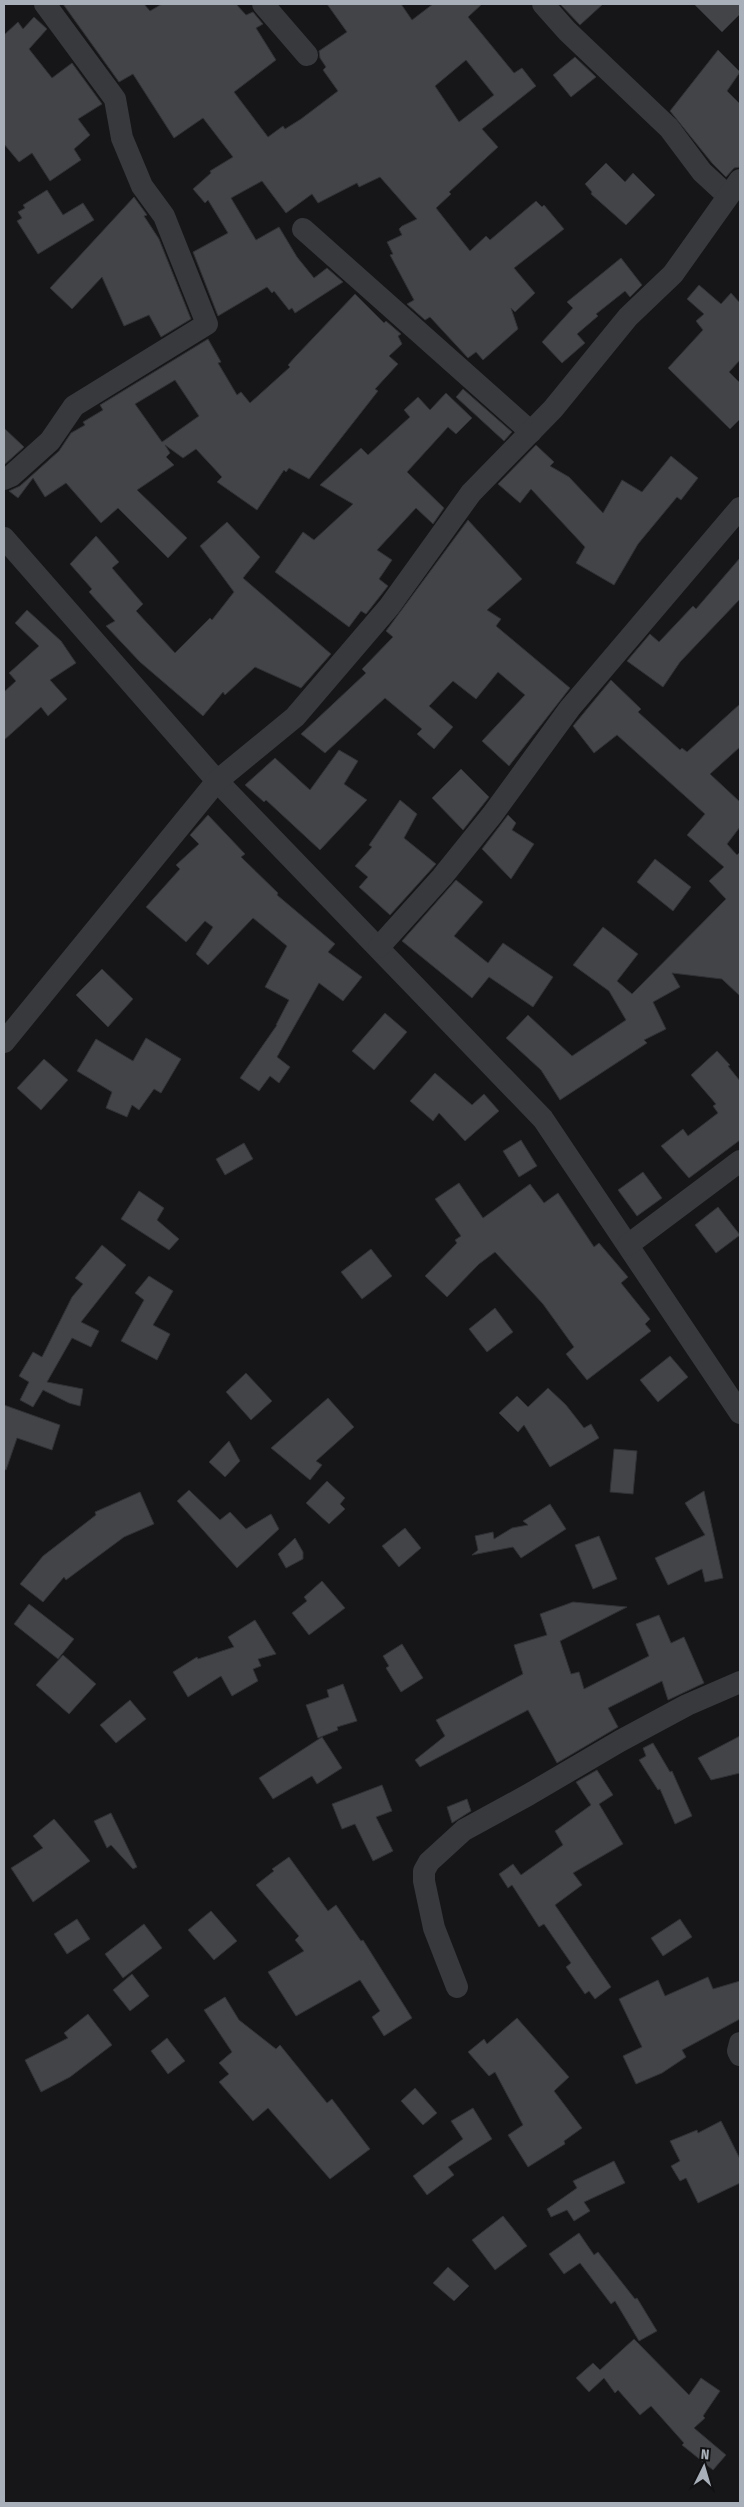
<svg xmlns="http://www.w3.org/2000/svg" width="744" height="2507" viewBox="0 0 744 2507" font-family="'Fira Sans Condensed',sans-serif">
<rect width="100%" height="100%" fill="#161618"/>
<g fill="#424448" stroke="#303134" fill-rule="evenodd">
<path d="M63 4H144L150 11 162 4H236L246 15 253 12 263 24 256 28 276 60 234 92 268 137 283 126 285 129 301 119 338 91 323 70 326 67 320 58 319 51 347 32 327 4H401L412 20 433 4H482L468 17 514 73 522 68 536 86 482 129 498 147 449 192 451 194 436 208 470 251 486 236 490 240 536 201 542 207 544 205 564 229 514 268 535 293 515 312 511 308 518 329 483 360 476 352 468 358 430 317 425 320 407 304 414 300 390 255 393 254 387 242 402 235 399 229 402 226 417 219 380 177 359 187 357 183 318 203 312 194 286 213 262 181 231 198 256 240 279 227 297 257 314 278 327 268 343 282 295 313 292 308 289 310 274 291 272 293 267 287 218 316 193 252 228 233 208 200 205 203 193 189 211 173 210 171 233 157 203 118 174 138 133 74 119 82ZM466 60 494 95 459 122 435 86Z"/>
<polygon points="560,4 603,4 580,25"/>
<polygon points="694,4 740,4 740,14 722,32"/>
<polygon points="34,17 47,29 29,49 52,78 72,63 102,104 78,119 90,135 74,149 81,160 50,181 32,153 19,162 4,144 4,35 18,22 23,29"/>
<polygon points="718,50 740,72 727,91 740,104 740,167 734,168 726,177 712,163 670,111"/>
<polygon points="575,57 596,77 571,97 553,75"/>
<polygon points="606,163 625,182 633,173 655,195 626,225 591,194 592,192 585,184"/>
<polygon points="47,190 63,215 83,203 94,220 38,254 17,221 22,218 18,212 25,208 23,205"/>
<polygon points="134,197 147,215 144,216 159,239 191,319 161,337 149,315 124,326 102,277 72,309 50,288"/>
<polygon points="621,258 642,285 630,297 625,291 596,314 598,316 577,334 585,343 562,363 542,342 573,308 567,302"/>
<polygon points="699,285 721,304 731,293 740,303 740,360 729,372 740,383 740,419 730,429 668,368 703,330 696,321 704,314 687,299"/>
<path d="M355 294 384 323 386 321 401 334 398 336 402 344 389 356 398 364 375 389 378 391 309 479 289 468 286 472 284 470 257 510 217 482 222 477 196 449 183 458 165 445 170 453 166 457 174 465 137 490 187 538 168 558 118 508 101 523 66 483 45 497 33 478 18 498 9 491 20 486 59 451 71 433 85 425 83 422 103 410 100 405 208 339 221 362 218 363 237 395 241 392 250 403 290 367 288 365 295 357ZM175 380 199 416 162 442 135 404Z"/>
<polygon points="463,389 512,432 504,441 456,397"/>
<polygon points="446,393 472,418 456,434 448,427 407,472 444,508 433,524 416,508 377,550 392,560 379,579 388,586 366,614 361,611 349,627 275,572 303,532 314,540 353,504 320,485 361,448 368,455 410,417 404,410 418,397 430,410"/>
<polygon points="4,428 24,447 4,465"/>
<polygon points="536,445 554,462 550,466 569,477 603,513 622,480 642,492 671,456 698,478 681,500 677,497 638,544 614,585 576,563 585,547 531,489 520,503 498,484"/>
<polygon points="468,520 522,579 487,610 501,619 496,626 570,688 509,766 482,741 525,695 498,672 476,699 453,681 429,706 453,727 434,749 417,734 422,729 385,698 325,753 301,734 366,673 362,669 393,637 386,631"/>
<polygon points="227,522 260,557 243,578 331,654 301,688 255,667 225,695 223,692 203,716 140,662 106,626 115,621 89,592 92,589 70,564 96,536 119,562 112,568 143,604 136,611 175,653 210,618 212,620 234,592 200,546"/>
<polygon points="740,558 740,599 680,662 663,687 627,661 650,634 659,642 693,606 696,609"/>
<polygon points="27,610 61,641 76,663 50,680 67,699 48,716 41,707 4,740 4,692 16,681 9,673 39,646 15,623"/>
<polygon points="611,680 641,709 638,712 680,750 682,748 687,752 740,704 740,747 710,774 740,802 740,827 727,844 737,855 740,852 740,996 722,979 672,973 680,987 653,1002 666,1029 644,1040 647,1043 560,1100 541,1070 506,1038 528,1015 572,1056 626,1020 609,991 573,965 603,927 638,954 617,981 632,994 726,899 709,881 724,867 687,835 705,814 617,735 594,753 573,726"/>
<polygon points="339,750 358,761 344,784 367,800 320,850 266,800 264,802 245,785 275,758 310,790"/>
<polygon points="461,769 489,797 463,830 432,798"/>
<polygon points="400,800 417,814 404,838 436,864 390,915 359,887 368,877 355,866 372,847 369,845"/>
<polygon points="208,815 245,854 241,857 278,893 277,895 335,944 328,952 362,977 343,1001 319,983 277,1057 290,1067 279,1083 270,1076 259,1091 240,1078 277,1025 276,1025 289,1000 265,987 287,946 253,918 208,965 196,954 213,927 205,921 186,942 146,907 180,869 176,865 199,844 190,835"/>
<polygon points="508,815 516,823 512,830 534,844 511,879 482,849"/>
<polygon points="655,859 691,887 673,911 637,882"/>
<polygon points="456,880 483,902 454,936 488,963 503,943 553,977 533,1007 489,977 472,998 402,941"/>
<polygon points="102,969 133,999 108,1027 76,995"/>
<polygon points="385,1013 407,1032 374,1070 352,1051"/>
<polygon points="146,1038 181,1059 161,1093 154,1089 139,1110 132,1105 127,1117 106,1108 112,1092 77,1071 96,1039 133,1061"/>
<polygon points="717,1051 730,1065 728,1066 740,1081 740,1140 689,1178 661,1146 683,1129 688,1136 718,1113 713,1106 716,1104 691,1075"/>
<polygon points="44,1059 68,1080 41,1110 17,1088"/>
<polygon points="435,1073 472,1105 484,1094 499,1111 465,1141 439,1113 433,1121 410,1101"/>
<polygon points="521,1140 537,1166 519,1177 503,1151"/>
<polygon points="244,1143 253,1159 225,1175 216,1159"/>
<polygon points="643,1172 662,1198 637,1216 618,1190"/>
<polygon points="459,1183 483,1218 530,1184 544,1203 558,1193 594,1247 599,1243 628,1277 621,1283 650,1319 645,1324 651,1331 587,1380 566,1354 574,1347 543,1304 495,1252 479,1264 447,1297 425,1276 457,1243 455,1240 461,1236 435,1199"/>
<polygon points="139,1191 164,1208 157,1220 179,1239 169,1250 121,1219"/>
<polygon points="718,1207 740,1235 716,1253 695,1225"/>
<polygon points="102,1245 126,1265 81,1322 99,1331 91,1347 72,1338 47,1382 83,1389 80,1406 69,1403 43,1390 33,1407 20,1400 29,1382 19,1376 33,1352 42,1357 72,1297 83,1284 75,1278"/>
<polygon points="371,1249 392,1276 362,1299 341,1272"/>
<polygon points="149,1276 173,1291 153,1325 170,1334 157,1360 121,1341 144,1300 135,1293"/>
<polygon points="495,1308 513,1332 487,1352 469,1329"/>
<polygon points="670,1356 688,1377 658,1402 640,1380"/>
<polygon points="246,1373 272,1401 251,1420 226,1392"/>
<polygon points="548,1388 566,1405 584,1428 591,1424 599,1438 550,1467 524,1425 518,1432 499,1413 517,1396 528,1407"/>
<polygon points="328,1398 354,1427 316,1461 322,1465 310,1480 271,1448"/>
<polygon points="4,1405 60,1425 52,1450 17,1438 6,1470 4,1469"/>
<polygon points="229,1441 240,1461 225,1477 209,1462"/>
<polygon points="614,1449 637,1451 633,1494 610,1492"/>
<polygon points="327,1481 345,1498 340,1504 345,1509 329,1524 306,1503"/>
<polygon points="189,1490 220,1520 230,1512 246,1529 271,1514 279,1529 237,1568 177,1501"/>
<polygon points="704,1491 723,1578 705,1582 702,1569 668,1585 655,1558 705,1535 685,1503"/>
<polygon points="140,1492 154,1524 124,1537 66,1580 64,1577 43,1602 20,1584 43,1556 96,1515 95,1512"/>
<polygon points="550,1504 566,1529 521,1558 513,1547 472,1555 478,1550 475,1536 493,1532 494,1539 512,1528 528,1525 523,1521"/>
<polygon points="405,1528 421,1548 399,1567 382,1546"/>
<polygon points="599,1536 617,1579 593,1589 575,1545"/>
<polygon points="295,1538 303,1552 303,1559 286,1568 278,1554"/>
<polygon points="322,1581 345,1608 309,1635 292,1613 307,1601 304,1597"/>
<polygon points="573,1602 627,1607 560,1641 571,1674 579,1672 584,1689 649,1656 636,1624 659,1615 671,1643 684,1637 704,1683 668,1700 662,1681 608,1708 618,1727 557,1763 528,1710 420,1767 415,1760 445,1736 436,1720 523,1674 514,1645 547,1635 540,1614"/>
<polygon points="29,1604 74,1639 58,1659 14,1624"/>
<polygon points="255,1620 276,1654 258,1659 261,1666 253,1669 258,1681 232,1696 221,1676 188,1697 173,1672 197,1657 198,1659 234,1647 228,1637"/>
<polygon points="402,1644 423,1678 401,1692 386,1668 389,1666 383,1656"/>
<polygon points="63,1655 96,1684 69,1714 36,1685"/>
<polygon points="343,1684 357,1721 337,1727 338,1730 318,1738 306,1705 329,1697 327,1690"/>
<polygon points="130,1700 146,1719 116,1743 100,1725"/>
<polygon points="740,1736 740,1773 711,1780 698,1758"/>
<polygon points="322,1737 342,1768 317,1784 312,1776 273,1799 259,1778"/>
<polygon points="653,1743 670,1772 672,1771 692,1816 675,1824 660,1789 658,1790 639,1760 646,1756 643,1748"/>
<polygon points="597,1770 613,1795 599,1804 623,1844 573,1873 582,1885 555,1905 611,1987 595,1999 589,1991 585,1994 566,1967 571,1963 544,1924 539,1927 512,1885 508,1888 499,1874 513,1864 521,1875 563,1845 555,1831 591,1805 576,1782"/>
<polygon points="382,1785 392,1811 376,1817 393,1851 373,1861 355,1824 342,1829 332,1804"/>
<polygon points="467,1799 471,1811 452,1823 447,1807"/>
<polygon points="111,1813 137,1867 133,1869 111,1845 107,1848 94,1821"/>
<polygon points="54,1819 90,1861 33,1902 11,1868 43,1848 33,1836"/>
<polygon points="289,1857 328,1911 336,1905 361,1941 363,1940 412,2018 384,2036 372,2017 380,2011 360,1980 296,2016 268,1972 304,1951 295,1940 299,1936 256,1885 274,1871 272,1869"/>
<polygon points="211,1911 237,1941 214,1960 188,1930"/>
<polygon points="77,1919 90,1939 67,1954 54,1934"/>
<polygon points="680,1919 692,1937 663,1956 651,1938"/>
<polygon points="144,1924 162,1948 123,1978 105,1954"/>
<polygon points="132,1974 149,1996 130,2011 113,1990"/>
<polygon points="708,1977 713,1989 740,1981 740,2019 682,2050 686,2057 662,2073 636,2084 623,2056 642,2047 619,1999 658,1980 665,1996"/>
<polygon points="225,1997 239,2020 276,2049 280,2045 327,2103 332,2099 370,2149 330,2179 268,2108 253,2121 219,2082 229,2074 219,2063 232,2052 204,2010"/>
<polygon points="88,2014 112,2045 70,2077 41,2092 25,2060 68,2038 64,2033"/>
<polygon points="517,2018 569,2077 554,2091 582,2128 564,2141 565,2144 528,2167 508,2135 523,2125 495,2072 489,2076 468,2052 484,2039 487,2044"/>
<polygon points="167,2038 185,2061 168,2074 151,2051"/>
<polygon points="415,2088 437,2113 423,2125 401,2101"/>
<polygon points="473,2108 492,2139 448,2167 454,2175 427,2195 413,2176 463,2139 451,2121"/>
<polygon points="721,2121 740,2159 740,2183 698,2203 686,2178 680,2181 671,2166 680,2161 670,2141 697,2130 698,2133"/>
<polygon points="614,2161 625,2183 584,2202 590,2211 574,2221 567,2210 551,2217 547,2209 577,2188 573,2181"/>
<polygon points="503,2216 527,2246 495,2270 472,2240"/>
<polygon points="579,2233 594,2255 598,2252 635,2299 637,2298 657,2331 639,2341 615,2301 611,2304 580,2263 564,2274 549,2254"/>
<polygon points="448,2267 469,2286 454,2301 433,2283"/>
<polygon points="634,2339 689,2395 701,2378 720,2391 703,2416 705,2418 694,2428 726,2455 713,2470 682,2445 684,2443 651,2406 640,2415 618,2390 615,2393 604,2378 589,2392 576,2378 593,2363 600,2370"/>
</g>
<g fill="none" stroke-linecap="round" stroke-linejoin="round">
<g stroke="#37393d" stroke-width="22">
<polyline points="263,4 307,55"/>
<polyline points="543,4 567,31 669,128 702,172 728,196"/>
<polyline points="303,229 531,432"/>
<polyline points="4,479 11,476 50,441 74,406 207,324 164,216 142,186 122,138 115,99 45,4"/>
<polyline points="4,538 217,781 543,1119 740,1413"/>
<polyline points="379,947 442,877 492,815 570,708 740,508"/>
<polyline points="4,1042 217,781 295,717 389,607 471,493 553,409 628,317 673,274 740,180"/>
<polyline points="628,1245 740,1161"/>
<polyline points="457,1987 434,1928 424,1881 424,1871 429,1862 464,1830 528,1795 620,1741 687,1705 740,1682"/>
<polyline points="740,2043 738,2051 740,2055"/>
</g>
</g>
<rect width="744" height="2507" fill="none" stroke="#a8afb8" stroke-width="10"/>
<g transform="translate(704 2467) rotate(5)" stroke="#111113" stroke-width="4" paint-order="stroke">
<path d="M0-4L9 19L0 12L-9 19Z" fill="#a8afb8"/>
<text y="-8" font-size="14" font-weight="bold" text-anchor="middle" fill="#a8afb8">N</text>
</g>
</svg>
